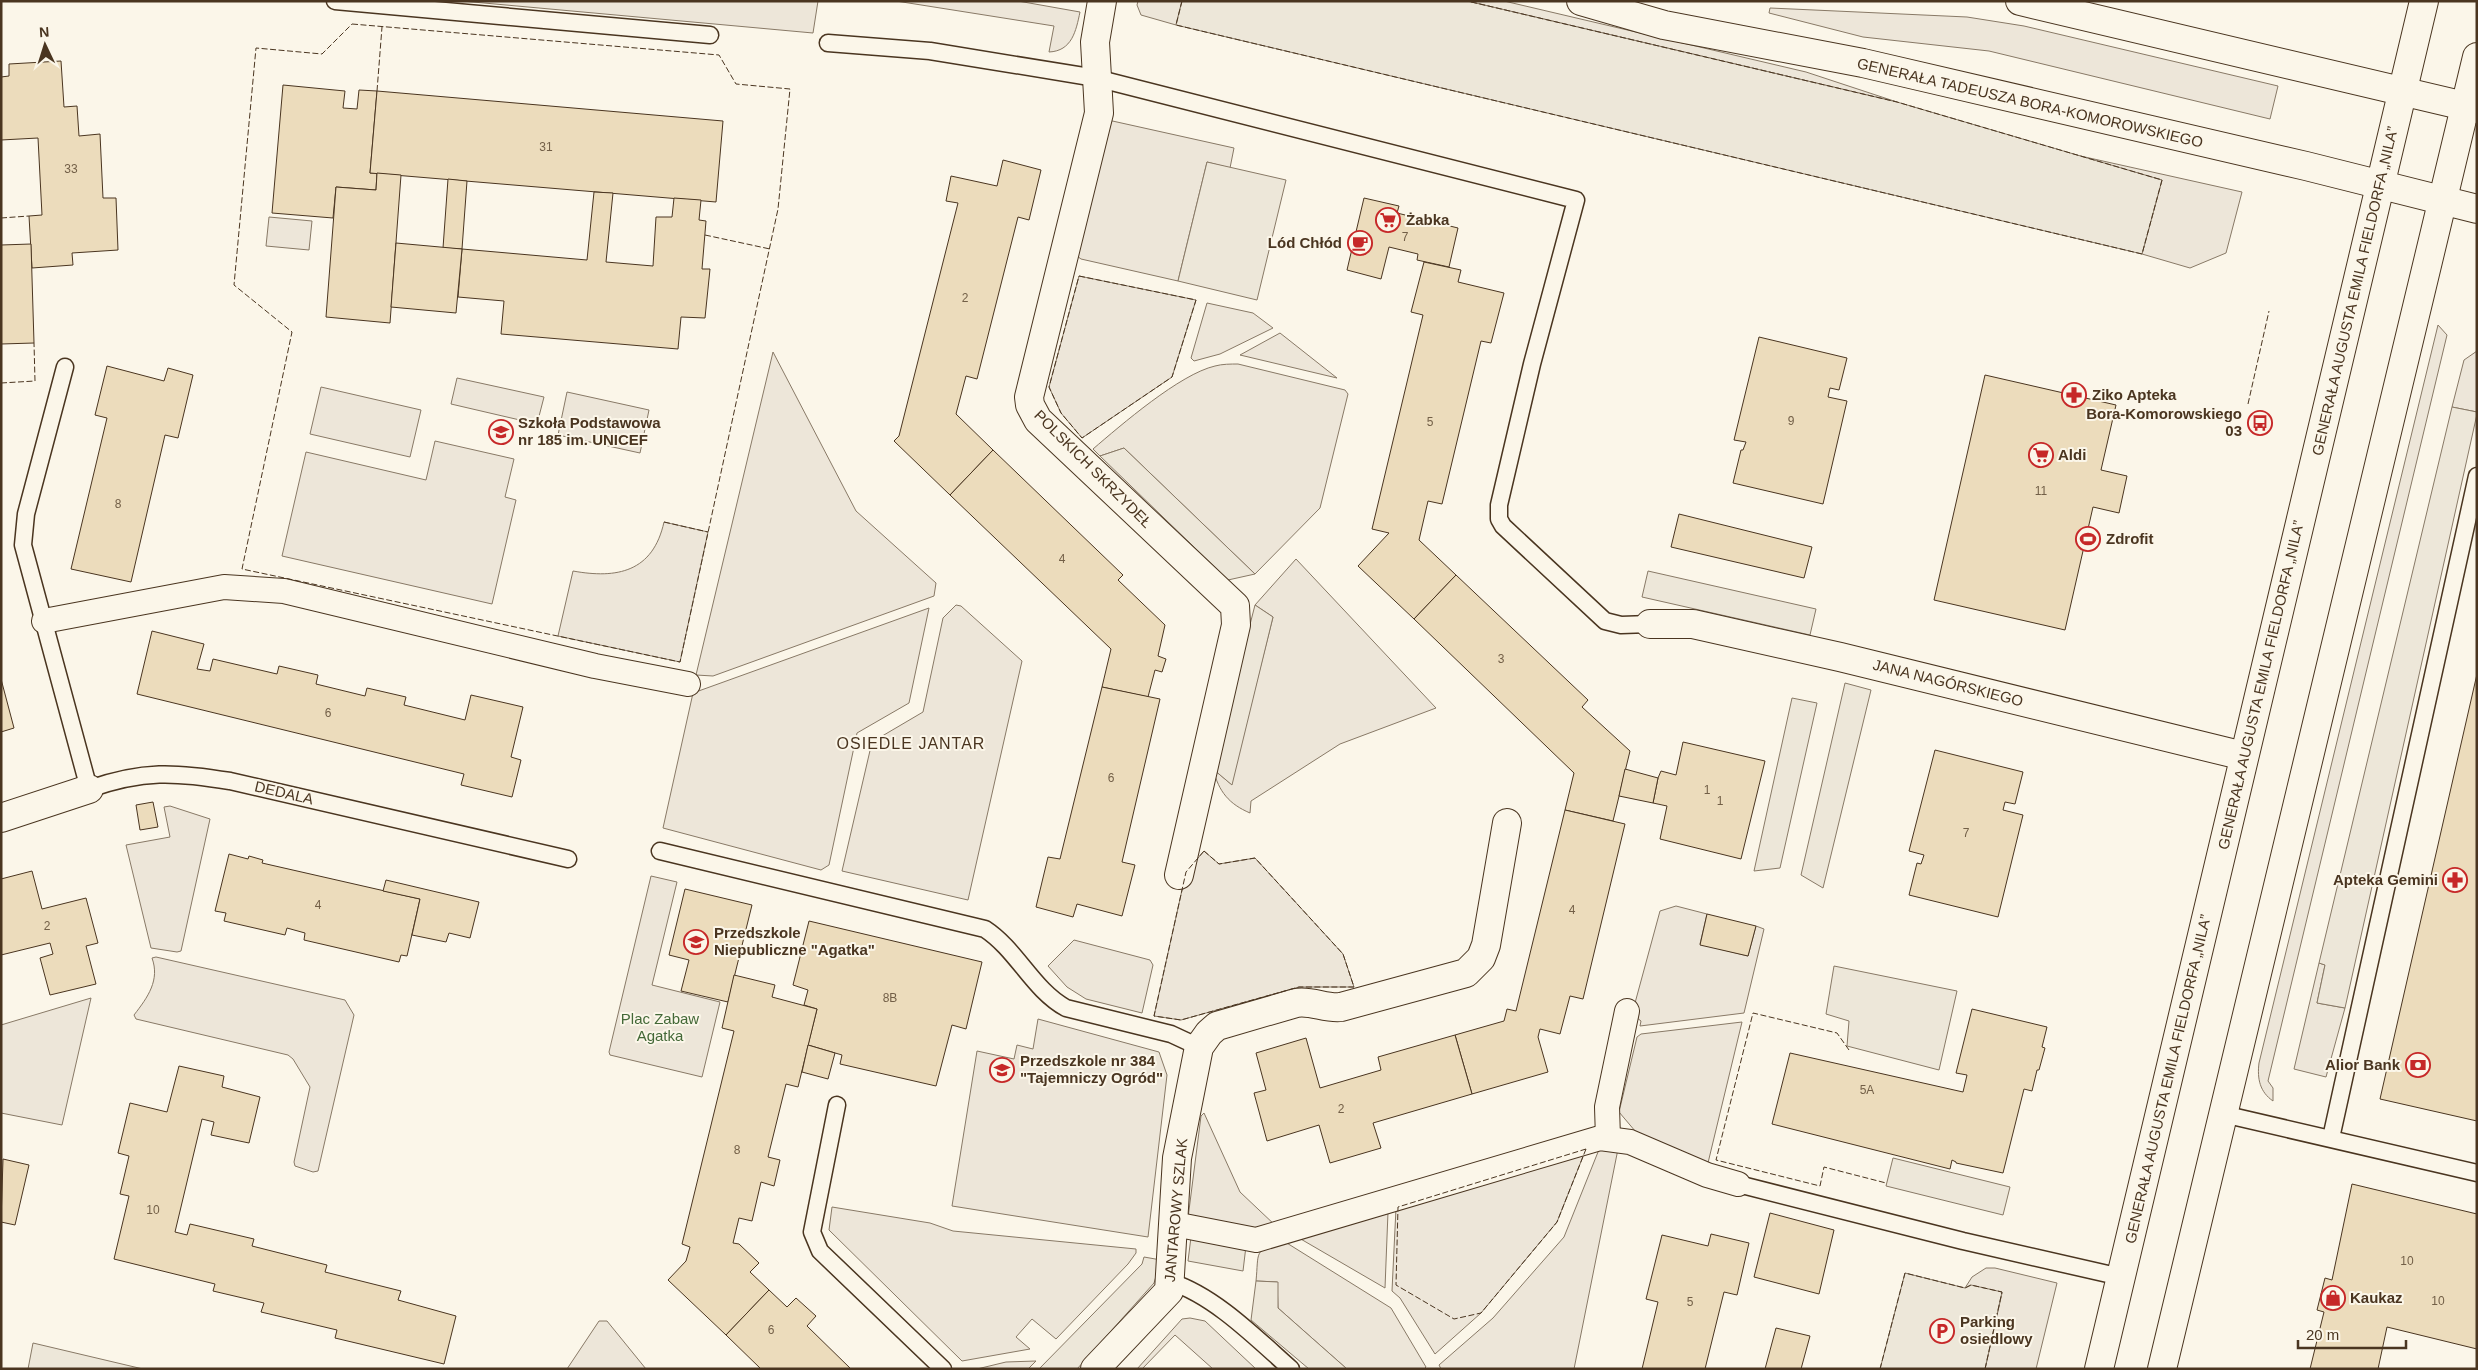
<svg xmlns="http://www.w3.org/2000/svg" width="2478" height="1370" viewBox="0 0 2478 1370" font-family="Helvetica,sans-serif">
<rect width="100%" height="100%" fill="#fbf6e9"/>
<g fill="#ede6d9" stroke="#887966">
<polygon points="462,1 818,1 813,33"/>
<path d="M896 1H1018L1080 12C1076 31 1072 51 1049 52L1054 26Z"/>
<polygon points="1138,1 1182,1 1176,25 1141,15 1137,5"/>
<polygon points="1467,1 1504,1 1806,72 1897,102"/>
<polygon points="1770,8 1967,17 2024,26 2278,86 2270,119 1989,51 1863,37 1769,13"/>
<polygon points="1108,120 1234,148 1230,168 1207,162 1178,281 1081,259 1077,256"/>
<polygon points="2049,149 2242,192 2226,253 2190,268 2142,254 2162,180"/>
<polygon points="269,217 312,221 309,250 266,246"/>
<polygon points="1079,276 1196,300 1172,377 1082,438 1061,413 1049,387"/>
<polygon points="1207,303 1253,313 1273,328 1220,354 1194,361 1191,358"/>
<path d="M2438 325 2447 335 2268 1081 2273 1088V1101C2260 1092 2257 1079 2259 1063Z"/>
<polygon points="1280,333 1337,378 1240,355"/>
<polygon points="2477,351 2477,412 2452,407 2464,360"/>
<polygon points="773,352 856,511 936,583 934,596 713,676 696,675"/>
<path d="M1238 364 1345 390 1348 394 1320 508 1255 574 1124 448 1100 456 1093 449C1121 425 1180 374 1215 366 1222 364 1231 364 1238 364Z"/>
<polygon points="457,378 544,397 537,424 451,404"/>
<polygon points="321,387 421,410 410,457 310,434"/>
<polygon points="567,392 649,410 640,453 558,435"/>
<polygon points="435,441 514,459 505,497 516,500 492,604 282,556 306,452 426,480"/>
<path d="M664 522 708 532 680 662 558 636 573 571C617 579 653 572 664 522Z"/>
<path d="M1296 559 1436 708 1340 744 1251 801 1250 813C1229 804 1219 792 1213 769L1231 784 1273 617 1255 605Z"/>
<polygon points="956,605 961,606 1022,661 968,900 842,871 872,742 923,712 943,618"/>
<polygon points="929,608 909,703 857,733 829,865 821,870 663,828 693,693"/>
<polygon points="170,806 210,819 181,951 177,952 151,948 126,845 170,837 164,807"/>
<polygon points="1204,851 1219,864 1255,858 1343,954 1354,987 1299,987 1181,1020 1154,1016 1186,872"/>
<polygon points="651,876 677,882 652,985 720,1002 702,1077 610,1055 609,1052"/>
<polygon points="1676,906 1707,914 1700,944 1748,956 1756,926 1764,929 1744,1013 1640,1026 1641,1021 1632,1014 1660,911"/>
<polygon points="1074,940 1150,960 1153,965 1142,1013 1086,999 1067,987 1048,966"/>
<path d="M156 957 345 1000 354 1015 318 1171 313 1172 295 1166 294 1162 310 1087 293 1059 288 1055 136 1019 134 1015C148 997 160 980 152 958Z"/>
<polygon points="2319,963 2325,965 2317,1003 2345,1008 2326,1077 2294,1069"/>
<polygon points="91,998 62,1125 1,1113 1,1025"/>
<polygon points="1038,1019 1159,1052 1167,1075 1148,1237 952,1206 977,1051 1014,1059 1017,1045 1033,1049"/>
<polygon points="1742,1022 1707,1167 1641,1138 1619,1112 1637,1037 1641,1034"/>
<polygon points="1204,1113 1240,1192 1277,1227 1259,1233 1188,1218 1201,1116"/>
<polygon points="1600,1147 1618,1149 1574,1369 1441,1369 1439,1365 1493,1318 1564,1237"/>
<polygon points="1586,1149 1557,1222 1481,1313 1435,1354 1400,1298 1392,1291 1396,1208"/>
<polygon points="832,1207 930,1223 953,1231 1136,1249 1136,1253 1128,1264 1056,1339 1032,1319 1016,1337 1030,1349 962,1361 829,1230"/>
<polygon points="1388,1212 1385,1288 1299,1238"/>
<path d="M1282 1240 1391 1308 1426 1367 1424 1369H1347L1278 1308 1277 1282 1256 1281C1259 1252 1253 1251 1282 1240Z"/>
<polygon points="1986,1268 1995,1268 2057,1283 2036,1369 1985,1369 2002,1293 1965,1288 1972,1277"/>
<polygon points="1190,1318 1205,1321 1256,1369 1213,1369 1175,1335 1142,1369 1137,1369 1182,1319"/>
<polygon points="599,1321 607,1321 646,1369 567,1369"/>
<polygon points="1036,1361 1028,1369 977,1369 1006,1362"/>
</g>
<g fill="#ede7d9" stroke="#887966">
<polygon points="1182,1 1467,1 1897,102 2162,180 2142,254 1176,25"/>
<polygon points="1207,162 1286,180 1257,300 1178,281"/>
<polygon points="2452,407 2477,412 2477,414 2345,1008 2317,1003 2325,965 2319,963"/>
<polygon points="1124,448 1255,574 1228,580 1100,456"/>
<polygon points="1648,571 1816,609 1810,635 1642,597"/>
<polygon points="1255,605 1273,617 1232,785 1213,769"/>
<polygon points="1845,683 1871,690 1823,888 1801,875"/>
<polygon points="1792,698 1817,703 1780,868 1754,871"/>
<polygon points="1834,966 1957,991 1939,1070 1847,1046 1849,1021 1826,1014"/>
<polygon points="1893,1158 2010,1187 2003,1215 1886,1186"/>
<polygon points="1191,1237 1246,1246 1243,1271 1188,1261"/>
<polygon points="1144,1257 1161,1260 1154,1283 1077,1369 1039,1369 1142,1264"/>
<polygon points="1905,1273 1965,1288 1971,1285 2002,1292 1985,1369 1880,1369"/>
<polygon points="1256,1281 1278,1282 1278,1308 1347,1369 1309,1369 1251,1320"/>
<polygon points="33,1343 143,1369 28,1369"/>
</g>
<g fill="#ecdcbc" stroke="#4a3520">
<polygon points="61,61 64,107 77,106 79,136 100,134 103,198 116,198 118,250 72,253 73,265 32,268 29,216 42,215 38,138 1,140 1,77 9,76 9,64"/>
<polygon points="283,85 345,91 343,108 357,109 359,90 377,91 370,173 377,173 376,190 336,187 333,218 272,213"/>
<polygon points="377,91 723,121 716,202 370,173"/>
<polygon points="1003,160 1041,170 1029,220 1018,217 977,379 966,376 956,414 993,450 950,495 894,441 899,436 958,203 946,201 951,176 997,186"/>
<polygon points="377,173 401,175 390,323 326,317 336,187 376,190"/>
<polygon points="448,179 467,181 462,249 443,248"/>
<polygon points="594,192 613,193 606,262 653,266 656,217 672,217 674,198 701,200 699,220 706,221 702,269 710,269 705,318 681,317 678,349 501,334 504,301 458,297 462,249 587,260"/>
<polygon points="1364,198 1399,206 1397,213 1458,228 1449,267 1417,260 1418,254 1389,247 1381,279 1347,270"/>
<polygon points="396,243 462,249 456,313 391,307"/>
<polygon points="31,244 34,343 1,344 1,245"/>
<polygon points="1424,262 1461,270 1458,282 1504,293 1491,343 1481,341 1442,504 1428,501 1419,540 1456,575 1414,619 1358,566 1389,533 1372,529 1423,315 1411,312"/>
<polygon points="1759,337 1847,358 1839,390 1830,388 1828,397 1847,401 1823,504 1733,483 1741,450 1743,450 1746,442 1734,440"/>
<polygon points="107,366 164,381 168,368 193,375 178,438 165,435 131,582 71,569 107,418 95,415"/>
<polygon points="1985,375 2116,405 2101,470 2127,476 2119,513 2093,507 2065,630 1934,600"/>
<polygon points="993,450 1123,575 1118,580 1165,625 1158,656 1166,659 1162,672 1155,670 1148,697 1102,687 1111,649 950,495"/>
<polygon points="1679,514 1812,547 1804,578 1671,547"/>
<polygon points="1456,575 1588,700 1582,707 1630,751 1613,821 1565,810 1574,773 1414,619"/>
<polygon points="152,631 204,644 197,669 210,671 213,659 277,674 279,666 318,675 316,684 365,696 367,688 406,697 404,705 465,720 471,695 523,707 511,757 521,760 512,797 461,785 464,774 137,694"/>
<polygon points="2477,674 2477,1121 2380,1099"/>
<polygon points="1,679 14,728 1,732"/>
<polygon points="1102,687 1160,699 1122,862 1135,865 1122,916 1077,904 1073,917 1036,907 1048,857 1060,859"/>
<polygon points="1683,742 1765,761 1741,859 1660,839 1667,806 1653,803 1658,778 1661,771 1676,775"/>
<polygon points="1935,750 2023,772 2015,804 2005,802 2003,810 2023,815 1998,917 1909,895 1917,863 1921,864 1924,855 1909,851"/>
<polygon points="1625,769 1658,778 1653,803 1619,796"/>
<polygon points="153,802 158,827 140,830 136,805"/>
<polygon points="1565,810 1625,824 1583,999 1570,996 1560,1034 1540,1029 1538,1037 1548,1072 1472,1094 1455,1035 1504,1021 1507,1009 1516,1011"/>
<polygon points="229,854 248,859 249,856 263,860 262,863 420,899 407,956 401,955 399,962 304,940 305,933 287,928 285,935 224,921 226,913 215,911"/>
<polygon points="32,871 42,909 86,898 98,943 86,946 96,984 50,995 40,958 53,954 50,943 1,955 1,879"/>
<polygon points="386,880 479,902 470,938 449,933 446,942 412,935 420,899 383,891"/>
<polygon points="685,889 752,905 728,1002 681,991 689,960 669,955"/>
<polygon points="1707,914 1756,926 1748,956 1700,945"/>
<polygon points="809,921 982,962 966,1029 952,1025 936,1086 840,1064 842,1055 808,1045 817,1009 804,1005 808,990 793,985"/>
<polygon points="734,975 775,985 772,997 817,1009 798,1087 786,1084 768,1157 780,1160 774,1186 761,1182 752,1221 739,1218 733,1243 739,1244 759,1263 750,1272 769,1290 726,1335 668,1280 686,1261 690,1247 682,1244 734,1031 722,1028"/>
<polygon points="1972,1009 2047,1027 2042,1047 2045,1048 2039,1070 2037,1070 2032,1091 2024,1089 2003,1173 1956,1163 1956,1162 1952,1160 1950,1169 1772,1124 1790,1053 1963,1092 1967,1075 1956,1073"/>
<polygon points="1455,1035 1472,1094 1373,1123 1381,1148 1330,1163 1319,1125 1267,1141 1254,1093 1266,1090 1256,1053 1306,1038 1320,1088 1381,1070 1378,1057"/>
<polygon points="808,1045 835,1053 828,1079 802,1072"/>
<polygon points="179,1066 224,1076 222,1087 260,1097 249,1143 211,1135 214,1122 202,1119 175,1232 187,1235 190,1224 254,1239 252,1246 327,1265 325,1272 401,1291 398,1300 456,1316 444,1364 335,1338 337,1330 261,1312 264,1303 213,1291 215,1284 114,1259 129,1196 120,1194 129,1156 118,1153 130,1103 167,1112"/>
<polygon points="3,1159 29,1165 15,1225 1,1222"/>
<polygon points="2352,1184 2477,1214 2477,1349 2387,1327 2378,1369 2310,1369 2324,1312 2317,1310 2325,1278 2332,1280"/>
<polygon points="1770,1213 1834,1230 1819,1294 1754,1277"/>
<polygon points="1711,1234 1749,1243 1737,1295 1724,1292 1705,1369 1642,1369 1658,1302 1646,1299 1662,1235 1708,1246"/>
<polygon points="769,1290 787,1307 796,1298 816,1316 807,1326 851,1369 761,1369 726,1335"/>
<polygon points="1776,1328 1810,1336 1801,1369 1765,1369"/>
</g>
<g fill="none" stroke-linecap="round" stroke-linejoin="round">
<defs>
<g id="service">
<polyline points="335,1 710,35"/>
<polyline points="828,43 930,51 1096,78 1576,200 1532,364 1499,505 1499,519 1503,526 1605,621 1621,625 1650,624"/>
<path d="M65 367 26 514 23 545 89 789C143 770 175 772 230 781L568 859"/>
<path d="M660 851 985 929C1017 950 1033 990 1066 1008L1171 1034 1199 1047"/>
<polyline points="837,1105 812,1232 820,1251 943,1369"/>
<polyline points="2223,1114 2477,1173"/>
<polyline points="2331,1138 2477,476"/>
<polyline points="1738,1184 1963,1241 2121,1277"/>
<path d="M1171 1282C1215 1296 1257 1339 1291 1369"/>
</g>
<g id="pedestrian">
<polyline points="44,621 224,587 284,591 595,666 688,684"/>
<polyline points="1608,1138 1607,1107 1627,1011"/>
<polyline points="1174,1224 1256,1240 1600,1138 1630,1142 1707,1175 1738,1184"/>
</g>
<g id="minor">
<polyline points="1102,1 1095,42 1099,113 1029,397 1030,405 1038,420 1235,606 1236,625 1179,875"/>
<polyline points="1650,624 1693,624 1840,657 2244,756"/>
<polyline points="1,818 89,789"/>
<path d="M1095 1369 1169 1291 1177 1158 1199 1047 1209 1033 1217 1026 1296 1003C1311 1000 1326 1009 1341 1007L1466 973 1481 958 1486 945 1507 823"/>
</g>
<g id="tertiary">
<polyline points="1581,1 1664,25 1863,63 2306,166 2477,209"/>
<polyline points="2020,1 2477,109"/>
<polyline points="2099,1369 2424,1"/>
<polyline points="2162,1369 2477,57"/>
</g>
</defs>
<use href="#service" stroke="#4a3520" stroke-width="19"/>
<use href="#pedestrian" stroke="#4a3520" stroke-width="26"/>
<use href="#minor" stroke="#4a3520" stroke-width="30"/>
<use href="#tertiary" stroke="#4a3520" stroke-width="30"/>
<use href="#service" stroke="#fbf6e9" stroke-width="16"/>
<use href="#pedestrian" stroke="#fbf6e9" stroke-width="24"/>
<use href="#minor" stroke="#fbf6e9" stroke-width="28"/>
<use href="#tertiary" stroke="#fbf6e9" stroke-width="28"/>
<g stroke="#4a3520" stroke-width="1" stroke-dasharray="6 2.5" stroke-linecap="butt">
<polyline points="1182,1 1176,25 2142,254 2162,180 1897,102 1467,1"/>
<polygon points="352,24 719,55 736,84 790,89 778,209 680,662 242,569 292,332 234,285 256,48 322,54"/>
<polyline points="377,91 382,27"/>
<polyline points="1,218 29,216"/>
<polyline points="705,235 770,249"/>
<polygon points="1079,276 1196,300 1172,377 1082,438 1061,413 1049,387"/>
<polyline points="1,383 35,381 34,343"/>
<polyline points="2248,404 2269,311"/>
<polyline points="664,522 708,532"/>
<polygon points="1204,851 1219,864 1255,858 1343,954 1354,987 1299,987 1181,1020 1154,1016 1186,872"/>
<polyline points="1849,1050 1837,1033 1753,1013 1716,1160 1820,1186 1824,1167 1886,1183"/>
<polygon points="1586,1149 1557,1222 1481,1313 1454,1319 1396,1285 1398,1207"/>
<polyline points="1880,1369 1905,1273 1965,1288 1971,1285 2002,1292 1985,1369"/>
</g>
</g>
<defs>
<symbol id="supermarket-ring" viewBox="-11 -11 22 22"><circle r="9.5" fill="#fbf6e9" stroke="#c62828" stroke-width="1.5"/><path d="M-6-5.5h2.5l.6 2H6L4.5 2H-2.5L-4.4-4H-6ZM-1.5 3.2a1.3 1.3 0 1 0 .1 0ZM3 3.2a1.3 1.3 0 1 0 .1 0Z" fill="#c62828"/></symbol>
<symbol id="cafe-ring" viewBox="-11 -11 22 22"><circle r="9.5" fill="#fbf6e9" stroke="#c62828" stroke-width="1.5"/><path d="M-5.5-4.5H6V0H3Q3 3.5 0 3.5H-2.5Q-5.5 3.5-5.5 0ZM3-3.2v2h1.7v-2ZM-6 4.5H4V6H-6Z" fill="#c62828"/></symbol>
<symbol id="pharmacy-ring" viewBox="-11 -11 22 22"><circle r="9.5" fill="#fbf6e9" stroke="#c62828" stroke-width="1.5"/><path d="M-2-6h4v4h4v4h-4v4h-4v-4h-4v-4h4Z" fill="#c62828"/></symbol>
<symbol id="bus-ring" viewBox="-11 -11 22 22"><circle r="9.5" fill="#fbf6e9" stroke="#c62828" stroke-width="1.5"/><path d="M-5-6H5V4H4V6H2V4H-2V6H-4V4H-5ZM-3.5-4V0h7V-4ZM-3.5 1.2v1.5H-2V1.2ZM2 1.2v1.5H3.5V1.2Z" fill="#c62828"/></symbol>
<symbol id="school-ring" viewBox="-11 -11 22 22"><circle r="9.5" fill="#fbf6e9" stroke="#c62828" stroke-width="1.5"/><path d="M0-5L7-2L0 1L-7-2ZM-4 1L0 2.5L4 1V4Q0 6-4 4Z" fill="#c62828"/></symbol>
<symbol id="stadium-ring" viewBox="-11 -11 22 22"><circle r="9.5" fill="#fbf6e9" stroke="#c62828" stroke-width="1.5"/><path d="M0-5a6.5 5 0 1 0 0 10a6.5 5 0 1 0 0-10ZM-3.5-1.8h7v3.6h-7Z" fill="#c62828"/></symbol>
<symbol id="bank-ring" viewBox="-11 -11 22 22"><circle r="9.5" fill="#fbf6e9" stroke="#c62828" stroke-width="1.5"/><path d="M-6-4H6V4H-6ZM0-2.3a2.3 2.3 0 1 0 0 4.6a2.3 2.3 0 1 0 0-4.6Z" fill="#c62828"/></symbol>
<symbol id="shop-ring" viewBox="-11 -11 22 22"><circle r="9.5" fill="#fbf6e9" stroke="#c62828" stroke-width="1.5"/><path d="M-5-2.5h2.3a2.7 3.5 0 0 1 5.4 0H5L5.5 6h-11ZM-1.5-2.5h3a1.5 2.3 0 0 0-3 0Z" fill="#c62828"/></symbol>
<symbol id="parking-ring" viewBox="-11 -11 22 22"><circle r="9.5" fill="#fbf6e9" stroke="#c62828" stroke-width="1.5"/><path d="M-3.5-5.5H1a3.5 3.5 0 0 1 0 7H-1V5.5H-3.5ZM-1-3.4V-.6H.8a1.4 1.4 0 0 0 0-2.8Z" fill="#c62828"/></symbol>
</defs>
<g fill-rule="evenodd">
<use href="#supermarket-ring" x="1374" y="206" width="28" height="28"/>
<use href="#cafe-ring" x="1346" y="229" width="28" height="28"/>
<use href="#pharmacy-ring" x="2060" y="381" width="28" height="28"/>
<use href="#bus-ring" x="2246" y="409" width="28" height="28"/>
<use href="#school-ring" x="487" y="418" width="28" height="28"/>
<use href="#supermarket-ring" x="2027" y="441" width="28" height="28"/>
<use href="#stadium-ring" x="2074" y="525" width="28" height="28"/>
<use href="#pharmacy-ring" x="2441" y="866" width="28" height="28"/>
<use href="#school-ring" x="682" y="928" width="28" height="28"/>
<use href="#bank-ring" x="2404" y="1051" width="28" height="28"/>
<use href="#school-ring" x="988" y="1056" width="28" height="28"/>
<use href="#shop-ring" x="2319" y="1284" width="28" height="28"/>
<use href="#parking-ring" x="1928" y="1317" width="28" height="28"/>
</g>
<g text-anchor="middle" stroke-width="4" stroke-linejoin="round" paint-order="stroke">
<g font-size="12" fill="#725f47">
<text x="546" y="151">31</text>
<text x="71" y="173">33</text>
<text x="1405" y="241">7</text>
<text x="965" y="302">2</text>
<text x="1791" y="425">9</text>
<text x="1430" y="426">5</text>
<text x="2041" y="495">11</text>
<text x="118" y="508">8</text>
<text x="1062" y="563">4</text>
<text x="1501" y="663">3</text>
<text x="328" y="717">6</text>
<text x="1111" y="782">6</text>
<text x="1707" y="794">1</text>
<text x="1720" y="805">1</text>
<text x="1966" y="837">7</text>
<text x="318" y="909">4</text>
<text x="1572" y="914">4</text>
<text x="47" y="930">2</text>
<text x="890" y="1002">8B</text>
<text x="1867" y="1094">5A</text>
<text x="1341" y="1113">2</text>
<text x="737" y="1154">8</text>
<text x="153" y="1214">10</text>
<text x="2407" y="1265">10</text>
<text x="2438" y="1305">10</text>
<text x="1690" y="1306">5</text>
<text x="771" y="1334">6</text>
</g>
<g font-size="15" fill="#4a3520" stroke="#fbf6e9">
<text transform="translate(2030 103) rotate(13)" y="5">GENERAŁA TADEUSZA BORA-KOMOROWSKIEGO</text>
<text transform="translate(2355 291) rotate(-77)" y="5">GENERAŁA AUGUSTA EMILA FIELDORFA „NILA”</text>
<text transform="translate(1093 469) rotate(45)" y="5">POLSKICH SKRZYDEŁ</text>
<text transform="translate(1948 683) rotate(14)" y="5">JANA NAGÓRSKIEGO</text>
<text transform="translate(2261 685) rotate(-77)" y="5">GENERAŁA AUGUSTA EMILA FIELDORFA „NILA”</text>
<text transform="translate(284 793) rotate(13)" y="5">DEDALA</text>
<text transform="translate(2168 1079) rotate(-77)" y="5">GENERAŁA AUGUSTA EMILA FIELDORFA „NILA”</text>
<text transform="translate(1176 1210) rotate(-85)" y="5">JANTAROWY SZLAK</text>
</g>
<g font-size="15" font-weight="bold" fill="#4a3520" stroke="#fbf6e9" text-anchor="start">
<text x="1406" y="225">Żabka</text>
<text x="1342" y="248" text-anchor="end">Lód Chłód</text>
<text x="2092" y="400">Ziko Apteka</text>
<text x="2242" y="419" text-anchor="end">Bora-Komorowskiego<tspan x="2242" dy="17">03</tspan></text>
<text x="518" y="428">Szkoła Podstawowa<tspan x="518" dy="17">nr 185 im. UNICEF</tspan></text>
<text x="2058" y="460">Aldi</text>
<text x="2106" y="544">Zdrofit</text>
<text x="2438" y="885" text-anchor="end">Apteka Gemini</text>
<text x="714" y="938">Przedszkole<tspan x="714" dy="17">Niepubliczne "Agatka"</tspan></text>
<text x="1020" y="1066">Przedszkole nr 384<tspan x="1020" dy="17">"Tajemniczy Ogród"</tspan></text>
<text x="2400" y="1070" text-anchor="end">Alior Bank</text>
<text x="2350" y="1303">Kaukaz</text>
<text x="1960" y="1327">Parking<tspan x="1960" dy="17">osiedlowy</tspan></text>
</g>
<g font-size="15" fill="#436837" stroke="#fbf6e9">
<text x="660" y="1024">Plac Zabaw<tspan x="660" dy="17">Agatka</tspan></text>
</g>
<g font-size="16" letter-spacing="1" fill="#4a3520" stroke="#fbf6e9">
<text x="911" y="749">OSIEDLE JANTAR</text>
</g>
</g>
<rect width="2478" height="1370" fill="none" stroke="#4a3520" stroke-width="5"/>
<g transform="translate(45 45) rotate(356)" stroke="#fbf6e9" stroke-width="4" paint-order="stroke">
<path d="M0-4L9 19L0 12L-9 19Z" fill="#4a3520"/>
<text y="-8" font-size="14" font-weight="bold" text-anchor="middle" fill="#4a3520">N</text>
</g>
<path d="M2298 1340v8h108v-8" fill="none" stroke="#4a3520" stroke-width="2.5"/>
<text x="2306" y="1340" font-size="15" fill="#4a3520" stroke="#fbf6e9" stroke-width="4" paint-order="stroke">20 m</text>
</svg>
